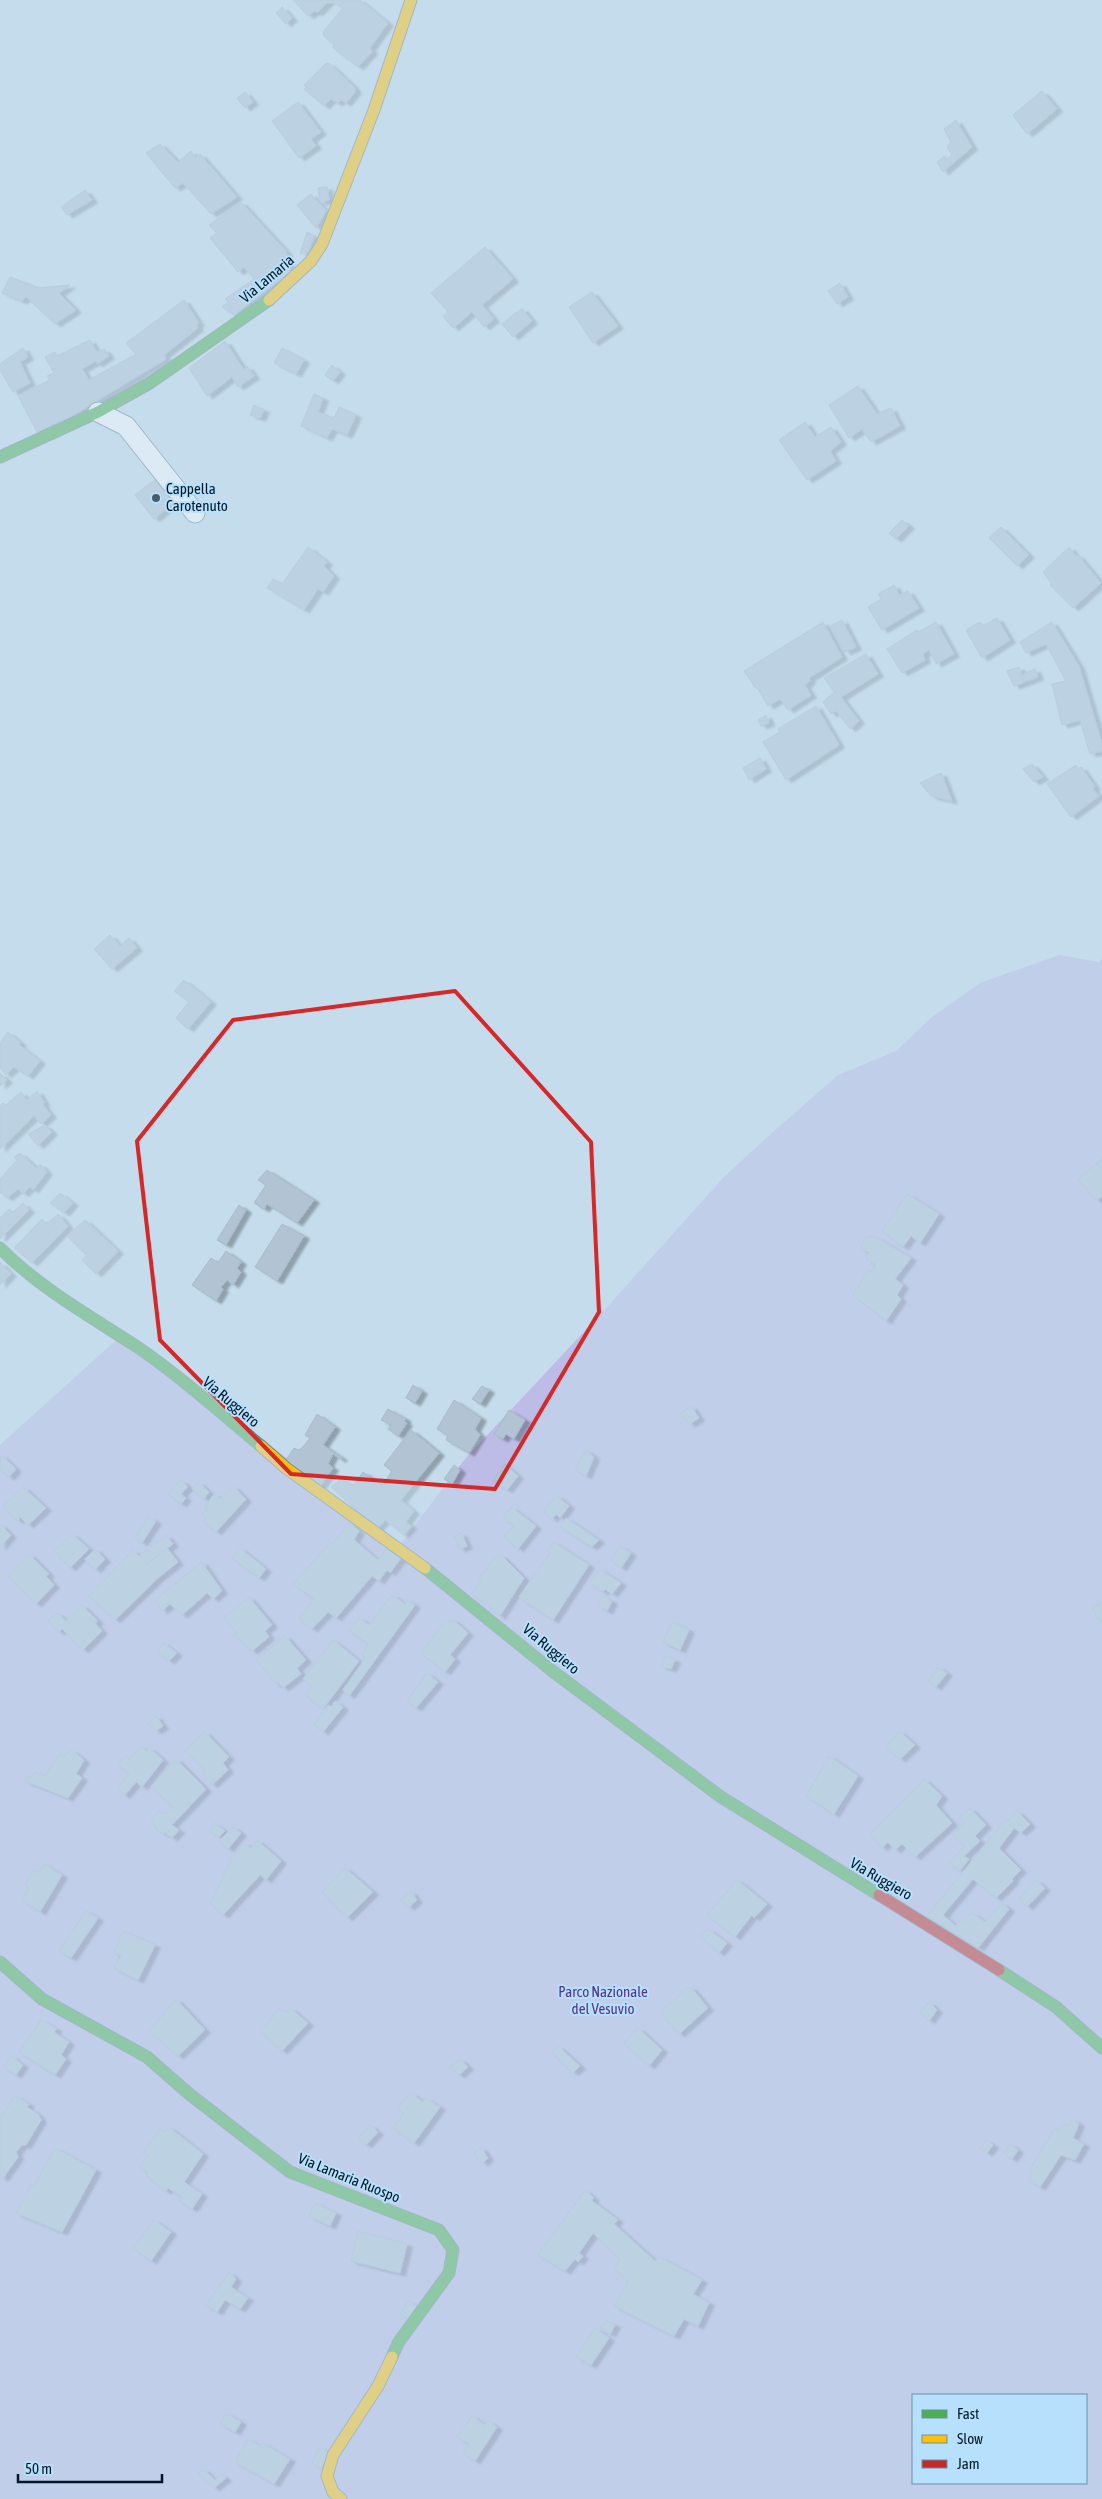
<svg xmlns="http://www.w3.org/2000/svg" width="1102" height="2499" viewBox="0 0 1102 2499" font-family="'Asap Condensed',sans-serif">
<defs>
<filter id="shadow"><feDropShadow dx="5.5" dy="3" stdDeviation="1" flood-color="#0004"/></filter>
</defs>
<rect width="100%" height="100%" fill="#c5dcec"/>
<path fill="#bcbce6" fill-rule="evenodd" d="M1059 955 1099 962 1102 959V2499H0V1445L125 1332 399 1546 465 1459 608 1306 723 1178 764 1140 838 1075 896 1051 932 1017 980 983ZM913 2395H1086V2483H913Z"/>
<g fill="#b2c3d4" stroke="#a8bacd" filter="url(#shadow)">
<polygon points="293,0 360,0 388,23 370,48 372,52 358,67 333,48 334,45 324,36 323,32 343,8 330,0 317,13 315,11 308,16"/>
<polygon points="282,7 292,18 286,24 276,13"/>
<polygon points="326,63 330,64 355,88 355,92 346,103 341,100 337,103 331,99 324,106 304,89 307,87 304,85"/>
<polygon points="1042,91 1057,109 1027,134 1013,115"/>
<polygon points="245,92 253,102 245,108 237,98"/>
<polygon points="298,102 321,132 311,139 316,146 299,158 272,121"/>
<polygon points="956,120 972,147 943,172 937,162 945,156 947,159 952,155 947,147 951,142 944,129"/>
<polygon points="160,144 178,162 191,151 195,158 200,154 237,197 211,214 183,183 175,188 146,153"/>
<polygon points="327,187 329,200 320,202 318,188"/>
<polygon points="85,190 92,200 67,215 61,207"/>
<polygon points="311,194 326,211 316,228 297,205"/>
<polygon points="241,202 286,251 290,272 234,315 222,307 228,302 225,299 254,279 244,267 238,272 210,238 217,233 209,225"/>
<polygon points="307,232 314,236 308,252 300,254"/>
<polygon points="485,247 513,279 482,305 494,319 484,327 472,312 453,328 443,316 448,312 431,293"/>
<polygon points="10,277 39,288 70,285 59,293 76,310 55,324 26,297 22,301 2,293"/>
<polygon points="840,283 848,297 837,304 828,291"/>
<polygon points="592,292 618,326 593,343 569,307"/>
<polygon points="184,300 199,323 196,325 198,328 164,355 166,359 70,417 37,432 18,396 50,380 47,376 54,373 45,357 55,352 57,356 90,340 97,352 104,349 109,356 97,364 96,361 82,369 89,380 136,354 126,343"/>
<polygon points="522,308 532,321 513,337 502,324"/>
<polygon points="225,341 244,370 247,366 254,376 238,387 232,377 207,396 189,368"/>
<polygon points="23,348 28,357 20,362 30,383 13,392 0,370 0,364"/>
<polygon points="282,348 304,360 296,374 274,363"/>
<polygon points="332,365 340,372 333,381 325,375"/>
<polygon points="858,386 877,414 891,408 900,426 871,442 862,429 849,438 829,405"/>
<polygon points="314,394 323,398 318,412 334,418 339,407 356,415 347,435 332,429 327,438 301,426"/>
<polygon points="254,405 264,410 260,418 250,415"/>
<polygon points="805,422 815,437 831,427 841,442 830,451 836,461 807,480 779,440"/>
<polygon points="157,478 176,501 154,519 135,495"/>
<polygon points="902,520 909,526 896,539 889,533"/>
<polygon points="1001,527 1029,555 1017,566 989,538"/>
<polygon points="308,547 327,562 324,566 334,576 323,592 318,589 304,610 267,588 273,579 282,584"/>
<polygon points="1069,547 1076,556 1078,555 1101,583 1073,608 1050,585 1052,584 1043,572"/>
<polygon points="894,585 899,595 908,591 919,608 882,630 868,607 881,599 878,594"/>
<polygon points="997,618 1010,640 982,658 966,630 980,622 983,626"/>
<polygon points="842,620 856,647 845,652 831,626"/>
<polygon points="823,622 842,657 809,678 810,681 805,685 811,695 788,710 780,699 768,706 758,689 755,687 744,671"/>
<polygon points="936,622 954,654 936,664 929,650 923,654 925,660 902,673 887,649 917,630 918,632"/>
<polygon points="1052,622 1079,666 1102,744 1102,751 1090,754 1080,720 1062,725 1052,684 1066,681 1046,644 1026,653 1020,642"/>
<polygon points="866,654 878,674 841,697 859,721 850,729 836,711 831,714 823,702 834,692 824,678"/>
<polygon points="1019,667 1022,675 1035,669 1038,677 1014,686 1007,671"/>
<polygon points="816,706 839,745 786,780 763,742 780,732 778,729"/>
<polygon points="766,715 769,723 761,726 758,720"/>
<polygon points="760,758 766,769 749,780 743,768"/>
<polygon points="1032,764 1043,777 1034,782 1023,769"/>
<polygon points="1076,765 1078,769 1081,767 1095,787 1093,789 1099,796 1071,817 1047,784"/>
<polygon points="941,773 952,801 931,796 920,783"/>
<polygon points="110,935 120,946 129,938 137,948 112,969 94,949"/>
<polygon points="184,980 211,1002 188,1029 176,1018 189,1002 174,991"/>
<polygon points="8,1032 21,1043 19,1045 40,1061 28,1076 14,1067 6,1075 0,1068 0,1043"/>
<polygon points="0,1073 7,1080 0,1086"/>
<polygon points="37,1091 44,1102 43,1105 51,1115 41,1124 34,1116 0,1149 0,1106 3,1103 6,1105 21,1092 27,1100"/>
<polygon points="45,1125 52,1132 38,1146 28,1134"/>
<polygon points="20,1153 36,1168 40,1164 47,1172 33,1190 30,1187 23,1194 18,1189 7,1198 0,1192 0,1179 17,1160 14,1157"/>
<polygon points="1102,1159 1102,1197 1096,1200 1078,1179"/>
<polygon points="267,1170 314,1200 297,1223 267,1204 264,1209 254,1203 266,1185 258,1180"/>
<polygon points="60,1193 73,1203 64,1213 50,1203"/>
<polygon points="907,1194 939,1214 920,1243 911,1236 903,1247 882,1231"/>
<polygon points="23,1203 29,1210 0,1239 0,1218 9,1209 13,1212"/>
<polygon points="239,1205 246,1210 226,1245 217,1240"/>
<polygon points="58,1214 68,1226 32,1263 14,1248 42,1219 47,1224"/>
<polygon points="85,1220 118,1251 96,1274 82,1260 87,1256 67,1236"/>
<polygon points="282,1224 304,1236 277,1281 255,1267"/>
<polygon points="867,1236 877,1238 911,1258 895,1279 903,1285 897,1295 901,1299 886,1321 853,1295 868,1270 871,1272 876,1265 866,1259 869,1252 860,1249"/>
<polygon points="226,1251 241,1262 237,1268 241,1272 233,1285 227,1280 221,1287 223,1289 216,1301 192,1285 211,1258 218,1263"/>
<polygon points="0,1262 11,1274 0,1285"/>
<polygon points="413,1385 422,1391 415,1403 406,1398"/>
<polygon points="482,1386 489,1390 480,1404 472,1399"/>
<polygon points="454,1400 481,1418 475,1429 480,1435 469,1453 446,1440 448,1436 437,1429"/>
<polygon points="691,1406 699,1418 690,1424 680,1414"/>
<polygon points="388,1409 406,1419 404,1421 407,1423 398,1436 388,1429 391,1425 381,1420"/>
<polygon points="509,1410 525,1420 514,1439 506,1434 503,1439 494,1434"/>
<polygon points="317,1414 335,1427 323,1445 342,1458 340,1459 333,1454 328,1464 333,1468 319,1488 284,1463 294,1448 298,1450 302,1448 310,1438 305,1435"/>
<polygon points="411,1430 439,1453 401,1500 414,1511 406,1522 411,1526 404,1535 385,1520 377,1529 331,1487 341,1479 353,1486 363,1472 382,1486 392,1471 384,1465"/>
<polygon points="586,1450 594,1457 586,1476 575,1469"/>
<polygon points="1,1455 16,1469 9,1477 0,1469"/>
<polygon points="505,1464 518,1476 507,1490 493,1481"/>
<polygon points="454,1465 460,1470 452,1484 444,1479"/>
<polygon points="181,1480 188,1487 181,1494 186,1498 181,1504 168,1494"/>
<polygon points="198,1482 209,1492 204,1499 192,1489"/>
<polygon points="233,1486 246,1499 216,1532 204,1522 206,1519 202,1515 207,1509 205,1507 214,1494 220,1499"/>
<polygon points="23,1487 46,1508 28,1525 20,1517 18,1521 3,1506"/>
<polygon points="556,1495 569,1506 560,1518 556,1514 552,1519 544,1511"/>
<polygon points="511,1507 536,1526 518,1549 504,1537 514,1525 503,1518"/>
<polygon points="149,1517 156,1521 142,1543 135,1537"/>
<polygon points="566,1518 599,1540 592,1547 560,1527"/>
<polygon points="349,1523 359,1531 354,1540 378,1560 387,1549 401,1558 390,1573 387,1570 379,1581 372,1576 336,1618 328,1612 312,1629 299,1619 314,1599 293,1584 331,1542 333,1544"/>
<polygon points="0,1524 11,1535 0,1547"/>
<polygon points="461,1533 467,1546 460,1549 455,1537"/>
<polygon points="72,1534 89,1549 70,1568 54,1551"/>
<polygon points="166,1535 173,1544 147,1564 139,1556"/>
<polygon points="553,1542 589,1565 553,1620 519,1597 550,1553 548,1551"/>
<polygon points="620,1546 631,1553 621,1568 611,1560"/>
<polygon points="167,1548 178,1562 158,1578 115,1620 89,1596 133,1550 147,1564"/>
<polygon points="240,1548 266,1569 259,1578 232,1558"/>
<polygon points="95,1549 105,1559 95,1570 85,1559"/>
<polygon points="29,1554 49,1574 46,1576 54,1585 36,1604 7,1576"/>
<polygon points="501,1555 524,1578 500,1616 472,1593 481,1582 478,1579 494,1559"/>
<polygon points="202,1562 222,1591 213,1599 207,1593 182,1615 170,1604 162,1611 155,1600"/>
<polygon points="599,1569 621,1583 612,1594 605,1589 603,1592 590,1583"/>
<polygon points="392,1595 405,1604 407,1600 415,1605 349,1696 343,1690 366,1657 362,1655 368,1644 349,1630 359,1618 369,1625"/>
<polygon points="602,1596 612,1601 607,1611 597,1605"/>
<polygon points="249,1597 272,1625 265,1631 269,1637 252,1651 234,1635 237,1633 224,1618"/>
<polygon points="1102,1601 1102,1619 1099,1621 1092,1609"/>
<polygon points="82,1605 98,1621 95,1623 102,1631 83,1650 62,1629 59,1632 48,1621 57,1613 66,1621"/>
<polygon points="452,1619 468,1633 450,1655 455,1659 445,1672 421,1653 445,1621 449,1622"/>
<polygon points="672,1622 689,1630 680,1650 663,1642"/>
<polygon points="285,1636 306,1660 297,1668 301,1674 283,1688 278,1682 276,1684 256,1660"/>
<polygon points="333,1640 359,1661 323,1709 305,1695 312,1686 303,1679"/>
<polygon points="163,1643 177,1653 169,1661 157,1652"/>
<polygon points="665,1656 675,1660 671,1669 661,1666"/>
<polygon points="938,1667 947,1673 936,1687 928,1681"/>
<polygon points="427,1673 438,1682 416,1708 407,1701"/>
<polygon points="335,1701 343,1707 323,1732 314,1724 328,1705 331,1707"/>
<polygon points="156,1716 163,1726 156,1731 148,1723"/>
<polygon points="899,1731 915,1745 900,1759 886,1747"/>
<polygon points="205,1732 229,1757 223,1763 228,1770 212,1785 202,1773 205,1770 185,1750"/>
<polygon points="141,1746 146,1751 149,1748 163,1760 142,1787 136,1782 124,1796 118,1788 129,1774 117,1765 126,1756 130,1759"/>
<polygon points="71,1750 84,1760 76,1774 82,1778 68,1798 25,1781 27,1776 31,1778 35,1772 45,1776 60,1753 64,1756"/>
<polygon points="829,1756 858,1776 834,1814 806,1796"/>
<polygon points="176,1759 206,1789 172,1825 179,1830 172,1838 165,1833 163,1834 154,1827 155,1825 151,1821 159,1811 165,1814 173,1807 151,1787"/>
<polygon points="924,1779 942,1796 936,1805 952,1823 915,1857 902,1844 895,1850 888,1842 882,1848 870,1834"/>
<polygon points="970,1808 986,1825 975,1836 980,1841 964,1856 969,1859 960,1871 949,1863 965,1846 953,1835 964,1823 959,1818"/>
<polygon points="1017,1811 1030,1824 1021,1833 1014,1828 999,1848 1021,1870 1012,1879 1013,1881 996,1898 973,1879 943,1915 956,1926 959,1921 962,1923 972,1913 985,1922 1002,1903 1009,1909 978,1948 927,1916 1006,1819 1008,1821"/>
<polygon points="214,1823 225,1831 219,1837 209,1831"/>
<polygon points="233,1827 241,1833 228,1849 219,1841"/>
<polygon points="257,1840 281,1861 266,1880 260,1875 223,1915 210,1903 233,1856 244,1843 251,1848"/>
<polygon points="44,1864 62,1875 40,1912 22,1900 29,1888 25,1884 34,1869 39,1873"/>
<polygon points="345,1868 373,1892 347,1918 322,1892"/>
<polygon points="737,1880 767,1904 754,1918 752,1915 735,1937 707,1915"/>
<polygon points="1036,1880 1045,1888 1027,1907 1019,1899"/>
<polygon points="411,1891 417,1900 409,1907 400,1900"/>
<polygon points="86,1911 98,1918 71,1958 59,1951"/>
<polygon points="708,1929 727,1943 719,1953 700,1936"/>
<polygon points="123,1931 155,1945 138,1980 114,1968 121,1956 113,1953"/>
<polygon points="688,1987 689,1989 691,1987 708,2008 679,2034 662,2015 664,2013 662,2011"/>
<polygon points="176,1999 205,2030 178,2056 149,2031"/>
<polygon points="929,2002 937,2010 929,2021 920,2012"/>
<polygon points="290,2008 308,2023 282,2051 261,2032 279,2009 286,2013"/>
<polygon points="41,2020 57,2029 54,2032 69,2042 61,2055 66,2059 55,2075 19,2052"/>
<polygon points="638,2028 662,2050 649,2066 624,2043"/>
<polygon points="558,2046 580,2066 573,2073 551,2052"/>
<polygon points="11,2056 23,2065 16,2075 4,2067"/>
<polygon points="460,2059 468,2067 459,2075 450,2067"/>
<polygon points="411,2093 423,2102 426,2098 440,2107 414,2143 393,2128 404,2114 397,2108"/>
<polygon points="15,2096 29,2104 27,2107 38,2114 41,2120 26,2145 22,2145 16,2152 18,2157 3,2178 0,2177 0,2118"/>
<polygon points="1073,2119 1079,2124 1073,2138 1084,2144 1075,2160 1061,2155 1040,2187 1029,2180 1032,2173 1029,2171 1055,2128 1059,2131 1063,2124 1068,2126"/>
<polygon points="370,2125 378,2132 366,2145 358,2138"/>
<polygon points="169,2127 203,2154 184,2182 202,2194 192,2209 179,2201 182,2197 168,2188 166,2191 146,2176 148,2172 140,2167 148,2156 143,2153 160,2129 165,2132"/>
<polygon points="986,2140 993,2145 987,2153 980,2148"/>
<polygon points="1010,2144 1018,2150 1012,2159 1004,2153"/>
<polygon points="481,2147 488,2158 483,2163 473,2154"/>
<polygon points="55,2148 96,2170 62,2232 16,2213 31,2185 34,2186"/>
<polygon points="585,2190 594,2198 591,2200 618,2220 614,2224 655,2261 660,2257 702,2280 693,2294 709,2303 698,2326 684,2319 674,2336 614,2306 628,2282 614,2268 620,2259 593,2233 579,2253 583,2256 578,2262 575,2259 565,2271 538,2255"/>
<polygon points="315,2203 336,2213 330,2226 309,2216"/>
<polygon points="154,2220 171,2232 151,2261 133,2248"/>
<polygon points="358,2231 407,2244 400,2273 351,2261"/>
<polygon points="229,2272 236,2279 231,2287 248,2298 240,2309 225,2300 217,2312 206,2305"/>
<polygon points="408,2301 417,2307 409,2319 400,2314"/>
<polygon points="607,2321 615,2325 610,2334 601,2328"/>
<polygon points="595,2328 609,2338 591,2365 576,2357"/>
<polygon points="226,2413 241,2422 235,2432 220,2424"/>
<polygon points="472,2416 485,2425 488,2421 497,2427 475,2461 463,2453 469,2444 457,2437"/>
<polygon points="248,2439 260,2446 262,2443 290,2459 274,2484 235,2462"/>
<polygon points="320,2447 331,2453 321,2469 312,2463"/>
<polygon points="203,2469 215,2480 221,2474 226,2478 214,2488 198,2473"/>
</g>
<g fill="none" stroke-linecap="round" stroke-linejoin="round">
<defs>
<polyline id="street" points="98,412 126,426 195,513"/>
<g id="fast">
<polyline points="0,457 98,412 150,383 269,300"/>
<path d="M0 1248C40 1288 88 1315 136 1346 180 1376 220 1412 261 1446"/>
<polyline points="425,1568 551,1670 721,1797 879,1895"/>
<polyline points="0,1962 42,1999 147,2057 188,2093 290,2172 439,2230 453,2250 449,2273 398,2343 392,2357"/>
<polyline points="999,1970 1056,2007 1102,2048"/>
</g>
<g id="slow">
<polyline points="269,300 311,261 322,244 374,110 411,0"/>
<polyline points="261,1446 286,1468 425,1568"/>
<polyline points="341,2499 333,2492 327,2476 333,2455 378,2386 392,2357"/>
</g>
<polyline id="jam" points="879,1895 999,1970"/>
</defs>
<use href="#street" stroke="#718c9b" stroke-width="21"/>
<use href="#fast" stroke="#718c9b" stroke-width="13"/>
<use href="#slow" stroke="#718c9b" stroke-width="13"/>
<use href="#jam" stroke="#718c9b" stroke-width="13"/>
<use href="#street" stroke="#f6fafc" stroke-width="19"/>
<use href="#fast" stroke="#4caf50" stroke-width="11"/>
<use href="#slow" stroke="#ffc107" stroke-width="11"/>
<use href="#jam" stroke="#c62828" stroke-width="11"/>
</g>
<path d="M0 0H1102V2499H0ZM455 991 591 1142 599 1312 495 1489 291 1474 160 1340 137 1141 233 1020Z" fill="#c5dcec" fill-opacity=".55" fill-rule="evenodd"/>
<path fill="none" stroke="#d62828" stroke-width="4" stroke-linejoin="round" d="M455 991 591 1142 599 1312 495 1489 291 1474 160 1340 137 1141 233 1020Z"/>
<circle fill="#455c6c" stroke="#b6e0fb" stroke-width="2" cx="156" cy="498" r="5"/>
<g text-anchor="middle" stroke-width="4" stroke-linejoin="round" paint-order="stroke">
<g font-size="15" fill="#001727" stroke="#b6e0fb">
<text transform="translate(267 279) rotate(-40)" y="5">Via Lamaria</text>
<text transform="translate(231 1402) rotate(40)" y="5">Via Ruggiero</text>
<text transform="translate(551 1649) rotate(40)" y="5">Via Ruggiero</text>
<text transform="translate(881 1879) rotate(30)" y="5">Via Ruggiero</text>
<text transform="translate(349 2178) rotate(22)" y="5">Via Lamaria Ruospo</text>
</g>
<g font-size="15" fill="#001727" stroke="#b6e0fb" text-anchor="start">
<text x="166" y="494">Cappella<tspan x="166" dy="17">Carotenuto</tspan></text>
</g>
<g font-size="15" fill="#55348c" stroke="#b6e0fb">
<text x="603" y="1997">Parco Nazionale<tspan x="603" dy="17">del Vesuvio</tspan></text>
</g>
</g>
<rect x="912" y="2394" width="175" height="90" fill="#b6e0fb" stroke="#6d90a6"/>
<rect x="922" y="2410" width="25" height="8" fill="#4caf50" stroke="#6d90a6"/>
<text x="957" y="2419" font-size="15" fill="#001727">Fast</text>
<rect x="922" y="2435" width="25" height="8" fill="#ffc107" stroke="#6d90a6"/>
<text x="957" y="2444" font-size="15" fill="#001727">Slow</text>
<rect x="922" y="2460" width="25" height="8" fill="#c62828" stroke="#6d90a6"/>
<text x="957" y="2469" font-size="15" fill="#001727">Jam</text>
<path d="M18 2474v8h144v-8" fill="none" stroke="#001727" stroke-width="2.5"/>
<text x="25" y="2474" font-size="15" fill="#001727" stroke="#b6e0fb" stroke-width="4" paint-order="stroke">50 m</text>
</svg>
